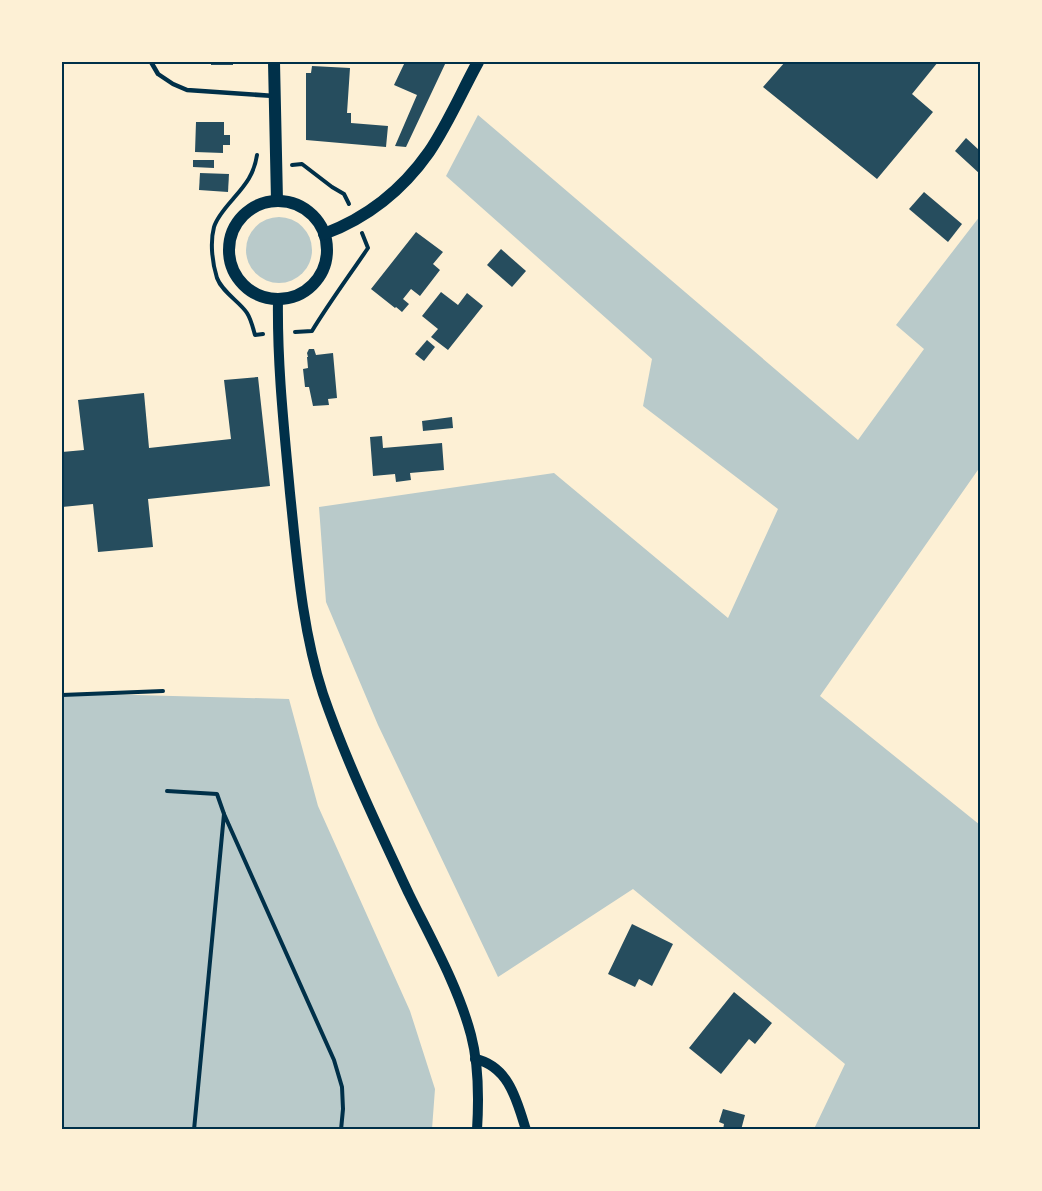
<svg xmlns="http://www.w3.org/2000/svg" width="1042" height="1191" viewBox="0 0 1042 1191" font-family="'Work Sans',sans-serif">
<rect width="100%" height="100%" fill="#fdf0d5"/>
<g fill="#b9caca">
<polygon points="478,115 858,440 924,349 896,325 980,216 980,467 820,696 980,825 980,1129 814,1129 845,1064 633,889 498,977 378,725 326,602 319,507 554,473 728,618 778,509 643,406 652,359 446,176"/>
<circle cx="279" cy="250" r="33"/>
<polygon points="62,693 289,699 318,806 410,1011 435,1089 432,1129 62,1129"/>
</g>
<g fill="#264d5e">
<rect x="211" y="62" width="22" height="3"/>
<polygon points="405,62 446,62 406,147 395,146 417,95 394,85"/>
<polygon points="785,62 938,62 912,94 933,112 877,179 763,87"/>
<polygon points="312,66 350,68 347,113 351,113 351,123 388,126 386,147 306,140 306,73 311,73"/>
<polygon points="196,122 224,122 224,135 230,135 230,145 223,145 223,153 195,152"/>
<polygon points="966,138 979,150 980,148 980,174 955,151"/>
<polygon points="193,160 214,160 214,168 193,167"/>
<polygon points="200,173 229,174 228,192 199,190"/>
<polygon points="924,192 962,224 948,242 909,209"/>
<polygon points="416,232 443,252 433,264 440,270 420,296 411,289 403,299 409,304 402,312 396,307 395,308 371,289"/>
<polygon points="501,249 526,271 512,287 487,265"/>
<polygon points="441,292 458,305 467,293 483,306 448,350 431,337 438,329 422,316"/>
<polygon points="427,340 435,347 424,361 415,354"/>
<polygon points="309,349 314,349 316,355 333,353 337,398 328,399 329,405 313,406 309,387 305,387 303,369 308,368 307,357 308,357 307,353"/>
<polygon points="258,377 270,486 148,499 153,547 98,552 93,504 62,507 62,452 84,450 78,400 144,393 149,448 231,439 224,380"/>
<polygon points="452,417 453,428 423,431 422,421"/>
<polygon points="382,436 383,448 442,443 444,470 410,473 411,480 396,482 395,474 373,476 370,437"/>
<polygon points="632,924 673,944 652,986 639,979 635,987 608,974"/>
<polygon points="734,992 772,1023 755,1044 749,1039 721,1074 689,1048"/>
<polygon points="723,1109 745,1115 741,1130 723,1130 724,1124 719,1122"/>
</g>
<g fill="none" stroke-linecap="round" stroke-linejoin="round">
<g stroke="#003049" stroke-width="4">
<path d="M257 155C254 175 245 185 233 199 226 207 217 217 214 227 210 242 212 262 217 278 222 292 240 302 247 313 251 319 253 328 255 335L263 334"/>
<polyline points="292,165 302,164 332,187 344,194 349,204"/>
<path d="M295 332 312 331C329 303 349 276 368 248L362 233"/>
<polyline points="62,695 163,691"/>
<polyline points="167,791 217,794 224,814"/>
<polyline points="194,1130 224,814 334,1060 342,1087 343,1109 341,1130"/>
</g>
<polyline stroke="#003049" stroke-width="4.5" points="151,62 158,74 173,84 187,90 274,96"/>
<g stroke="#003049" stroke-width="10">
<path d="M278 299C277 364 284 428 290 493 297 560 302 630 323 694 346 761 379 830 409 894 431 939 458 986 471 1035 479 1065 479 1098 477 1130"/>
<path d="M475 1059C509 1066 517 1101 526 1130"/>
</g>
<g stroke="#003049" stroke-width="12">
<polyline points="274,62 277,201"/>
<circle cx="278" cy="250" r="49"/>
<path d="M324 234C367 218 403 189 429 152 448 124 462 91 478 62"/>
</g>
</g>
<rect width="1042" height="1191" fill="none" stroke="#fdf0d5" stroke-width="126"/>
<rect x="63" y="63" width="916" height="1065" fill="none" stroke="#003049" stroke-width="2"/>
</svg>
